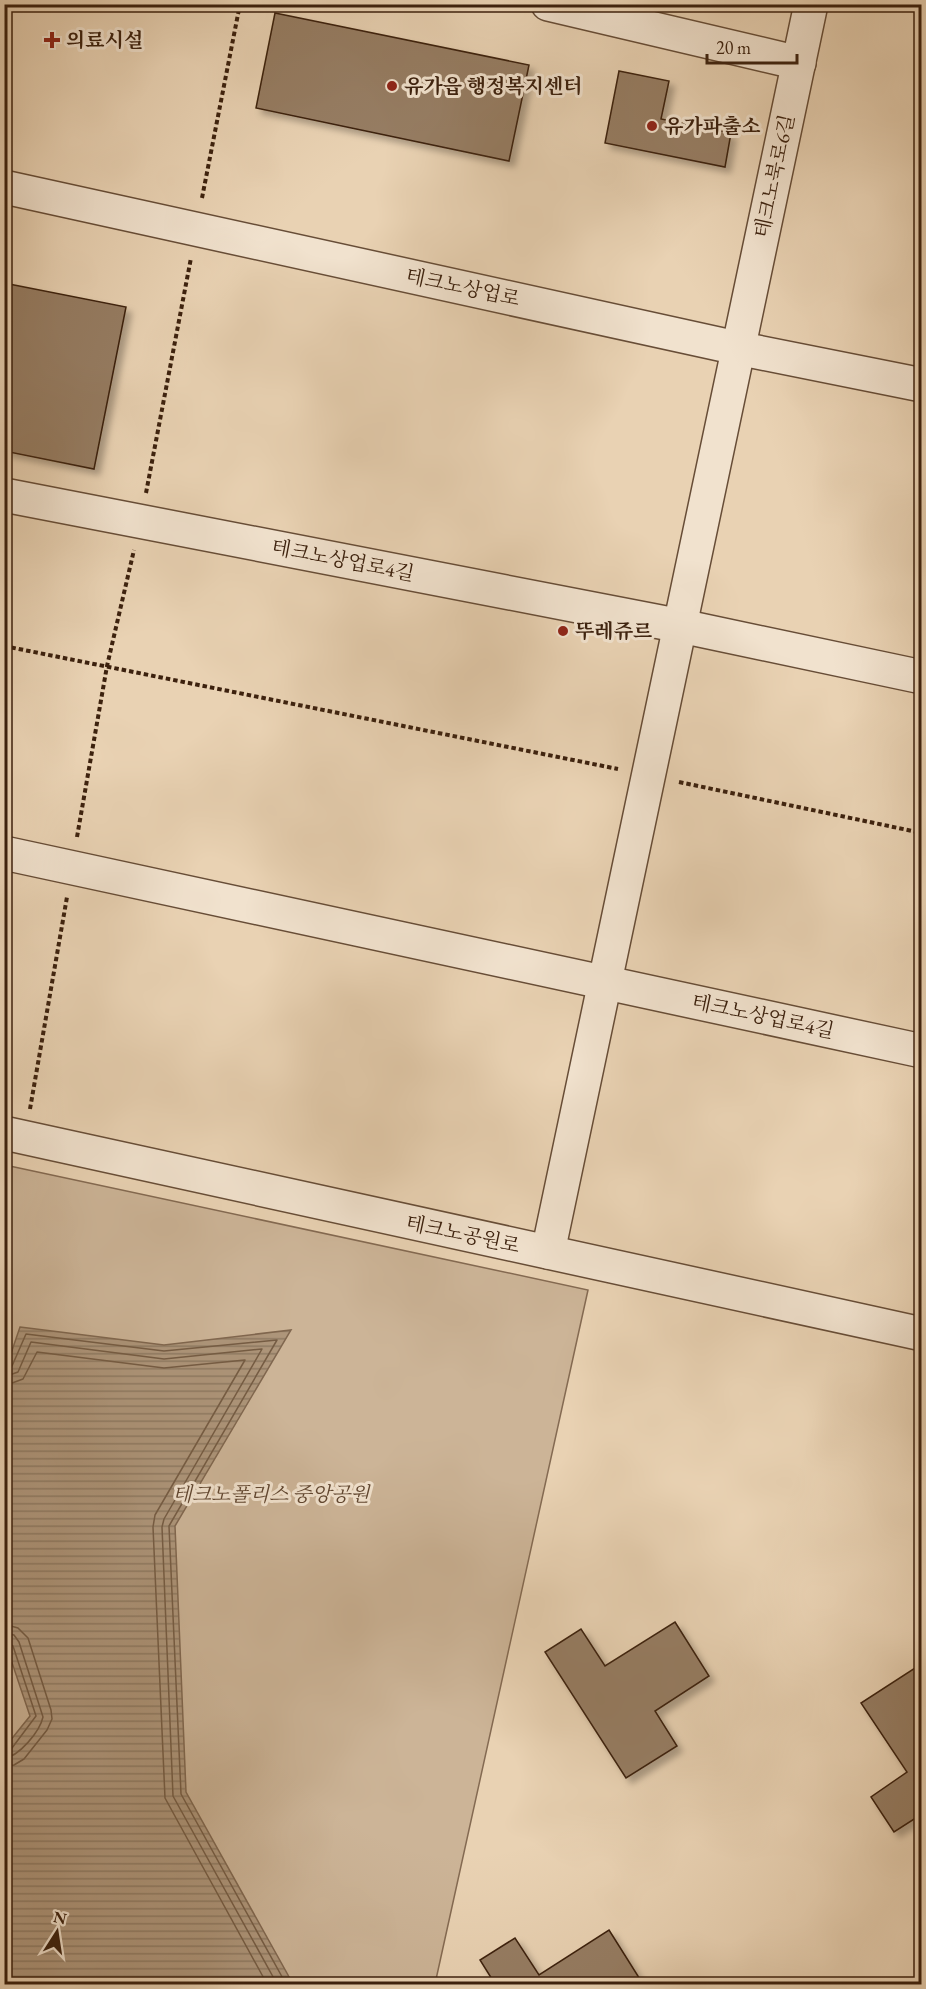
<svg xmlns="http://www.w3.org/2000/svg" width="926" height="1989" viewBox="0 0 926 1989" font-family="'EB Garamond','Noto Serif KR',serif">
<defs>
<pattern id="water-rules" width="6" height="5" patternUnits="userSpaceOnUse" patternTransform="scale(1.5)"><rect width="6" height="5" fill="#ae967b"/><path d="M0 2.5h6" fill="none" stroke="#8f7a63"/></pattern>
<filter id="shadow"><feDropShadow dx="5.5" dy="5.5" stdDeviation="3" flood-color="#0004"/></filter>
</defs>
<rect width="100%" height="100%" fill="#e9d2b3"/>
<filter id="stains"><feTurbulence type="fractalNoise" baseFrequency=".00333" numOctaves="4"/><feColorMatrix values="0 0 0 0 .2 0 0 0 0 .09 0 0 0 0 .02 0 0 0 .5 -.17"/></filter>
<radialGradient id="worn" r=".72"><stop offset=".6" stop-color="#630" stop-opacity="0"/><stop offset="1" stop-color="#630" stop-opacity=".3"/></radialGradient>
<polygon fill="#ccb497" stroke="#846a52" stroke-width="1.5" points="5,1165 588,1290 435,1984 5,1984"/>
<polygon fill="url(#water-rules)" stroke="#80674f" stroke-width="1.5" points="20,1327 164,1345 291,1330 175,1526 186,1792 293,1984 5,1984 5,1747 30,1716 4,1639 5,1371"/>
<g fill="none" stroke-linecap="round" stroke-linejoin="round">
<g stroke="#755c44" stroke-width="1.5">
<polyline points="4,1369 12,1366 26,1334 164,1351 277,1340 169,1526 181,1794 286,1984"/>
<polyline points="4,1377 18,1372 31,1342 164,1359 262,1349 164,1519 162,1527 173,1796 277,1984"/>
<polyline points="4,1386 23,1379 37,1352 164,1368 245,1360 155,1515 153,1527 165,1798 267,1984"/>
<polyline points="4,1624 18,1628 28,1638 51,1710 52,1719 47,1730 24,1759 14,1765 4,1767"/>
<path d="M4 1633 14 1635 19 1642 43 1717C40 1731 19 1757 4 1758"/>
<polyline points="4,1641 13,1646 36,1716 12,1748 4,1750"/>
</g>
</g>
<g fill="#967d64" stroke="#3c210e" stroke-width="1.5" filter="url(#shadow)">
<polygon points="275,13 529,65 509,161 256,108"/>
<polygon points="619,71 669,81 661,119 731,133 725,167 605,143"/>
<polygon points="4,283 126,307 94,469 4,451"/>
<polygon points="675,1622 709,1676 655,1711 677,1746 626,1778 545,1652 581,1629 605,1666"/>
<polygon points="915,1668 922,1678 922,1814 894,1832 871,1797 907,1772 861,1703"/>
<polygon points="609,1930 643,1984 495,1984 480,1960 515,1938 539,1975"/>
</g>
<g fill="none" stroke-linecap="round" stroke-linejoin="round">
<defs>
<g id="minor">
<polyline points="548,4 799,63"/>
<polyline points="4,187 737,348 922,385"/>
<polyline points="4,495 681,626 922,677"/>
<polyline points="4,853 922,1051"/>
<polyline points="4,1133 922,1334"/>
<polyline points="548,1252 811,4"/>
</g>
</defs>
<use href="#minor" stroke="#674d37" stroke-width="36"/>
<g stroke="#3c210e" stroke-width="4" stroke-dasharray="4.5 3" stroke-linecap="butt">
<polyline points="202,198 240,4"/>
<polyline points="146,493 191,258"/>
<polyline points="4,646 618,769"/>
<polyline points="679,782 922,833"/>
<polyline points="77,837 107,666 134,550"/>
<polyline points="30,1109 67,897"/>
</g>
<use href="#minor" stroke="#f1e2ce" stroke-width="33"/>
</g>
<g fill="#8f2418" stroke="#f1e2ce" stroke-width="2">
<path d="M49 31h6v6h6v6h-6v6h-6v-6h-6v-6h6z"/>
<circle cx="392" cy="86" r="6"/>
<circle cx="652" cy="126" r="6"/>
<circle cx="563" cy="631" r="6"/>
</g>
<g text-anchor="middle" stroke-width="6" stroke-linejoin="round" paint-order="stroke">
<g font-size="20" font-weight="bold" fill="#3c210e" stroke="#f1e2ce" text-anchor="start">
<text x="66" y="47">의료시설</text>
<text x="404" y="93">유가읍 행정복지센터</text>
<text x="664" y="133">유가파출소</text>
<text x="575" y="638">뚜레쥬르</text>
</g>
<g font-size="20" fill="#3c210e" stroke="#f1e2ce">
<text transform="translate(774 176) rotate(-78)" y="7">테크노북로6길</text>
<text transform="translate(463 287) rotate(12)" y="7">테크노상업로</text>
<text transform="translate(343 560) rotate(11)" y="7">테크노상업로4길</text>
<text transform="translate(763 1016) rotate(12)" y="7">테크노상업로4길</text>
<text transform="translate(463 1234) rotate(12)" y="7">테크노공원로</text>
</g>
<g font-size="20" font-style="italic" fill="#604630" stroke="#f1e2ce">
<text x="271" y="1501">테크노폴리스 중앙공원</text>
</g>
</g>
<rect width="926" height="1989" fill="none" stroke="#e9d2b3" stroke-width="24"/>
<rect x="6" y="6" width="914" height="1977" fill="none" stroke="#3c210e" stroke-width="3"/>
<rect x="12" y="12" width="902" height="1965" fill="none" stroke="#3c210e" stroke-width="1.5"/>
<g transform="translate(57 1932) rotate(12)" stroke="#f1e2ce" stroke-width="4.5" paint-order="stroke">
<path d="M0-4.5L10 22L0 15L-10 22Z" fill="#3c210e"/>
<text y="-9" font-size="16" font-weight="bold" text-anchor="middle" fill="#3c210e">N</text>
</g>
<path d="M707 54v9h90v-9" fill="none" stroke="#3c210e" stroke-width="3"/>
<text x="716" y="54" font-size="18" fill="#3c210e" stroke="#f1e2ce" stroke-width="4.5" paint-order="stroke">20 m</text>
<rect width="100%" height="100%" filter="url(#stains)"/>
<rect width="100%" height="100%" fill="url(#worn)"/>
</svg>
